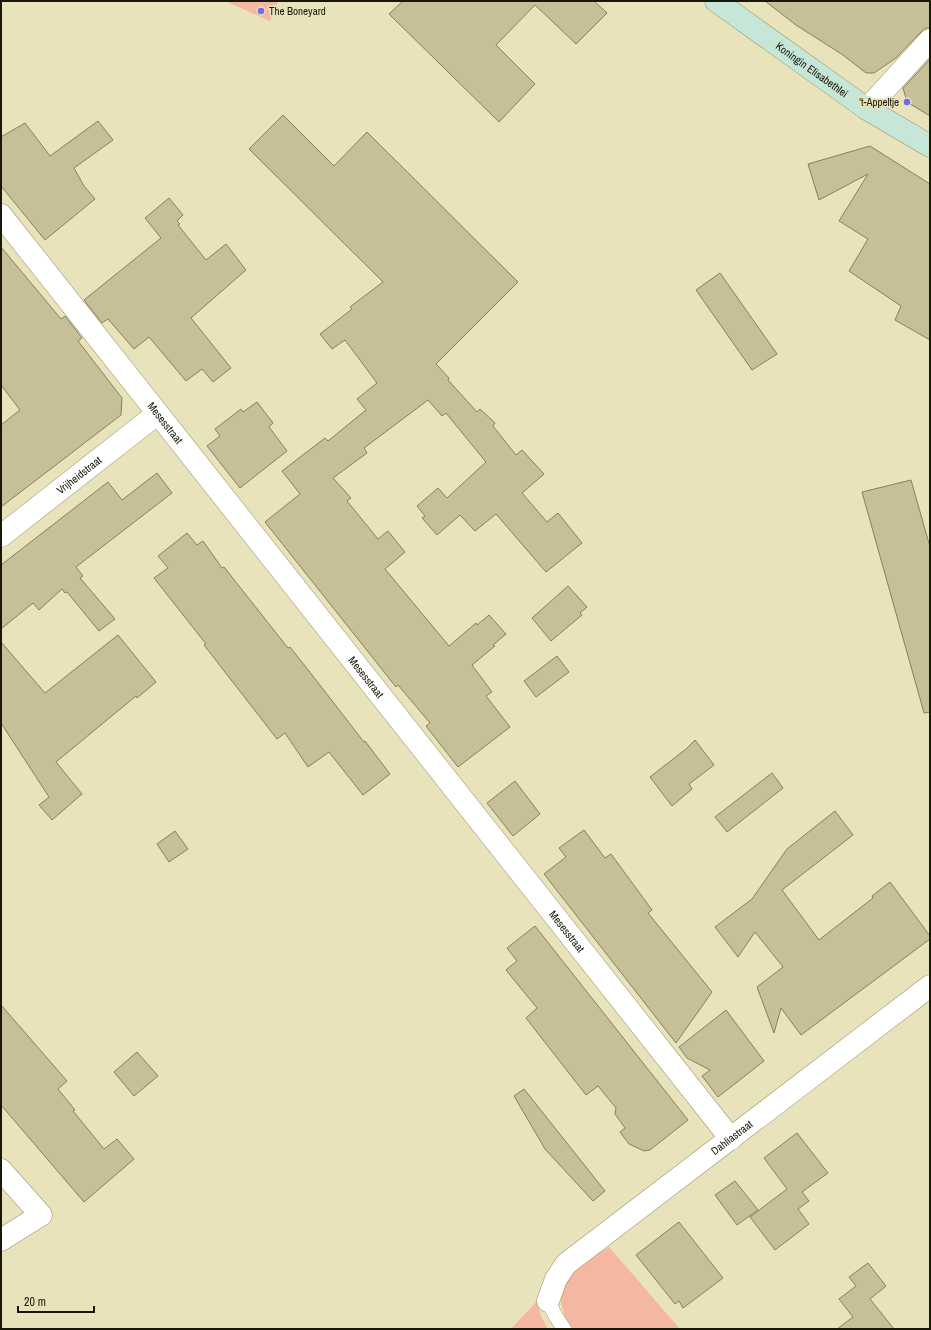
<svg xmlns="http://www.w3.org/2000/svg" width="931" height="1330" viewBox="0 0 931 1330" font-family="'Archivo Narrow',sans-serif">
<rect width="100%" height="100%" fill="#e8e3ba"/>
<g fill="#f4b8a2">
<polygon points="225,1 278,1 270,21"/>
<polygon points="609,1247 680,1329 573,1329 565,1318 560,1298 565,1277 576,1267"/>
<polygon points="537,1301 541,1316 548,1329 511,1329"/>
</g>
<g fill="#c5c098" stroke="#86815c">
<polygon points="403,1 594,1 607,13 576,44 535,5 496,45 535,84 499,122 389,14"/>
<polygon points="765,1 930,1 930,28 926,28 921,32 896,58 874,73 866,73 843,55 796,25"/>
<polygon points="930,59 930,116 907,102 903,88"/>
<polygon points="283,115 334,166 367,132 518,282 436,364 449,378 448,380 477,412 480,409 495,423 493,426 516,455 522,450 544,474 522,493 547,522 558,513 582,543 546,572 496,514 475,531 460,515 437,535 422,518 425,516 417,506 438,488 447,498 486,462 446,413 442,416 428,400 364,448 367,453 333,478 351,498 347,501 378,539 388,531 405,552 385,569 449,646 476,623 477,625 489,615 506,634 493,645 495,646 472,665 492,692 486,696 510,727 458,767 426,726 430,723 398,685 396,687 265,522 300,494 282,471 325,438 328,441 366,410 357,399 377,383 345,340 332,349 320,334 352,309 350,307 383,282 249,149"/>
<polygon points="98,121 113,140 74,168 84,186 95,199 45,240 1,186 1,137 25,123 50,156"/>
<polygon points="870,146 930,184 930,340 895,320 901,306 849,271 868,239 839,221 868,174 819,200 808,164"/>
<polygon points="169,198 183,215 177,221 180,224 178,225 206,260 226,244 246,270 191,318 231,368 213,382 202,369 186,381 149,337 134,349 108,319 102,323 84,300 161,238 145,218"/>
<polygon points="1,247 61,319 65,316 82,338 78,341 122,398 121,415 1,507 1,425 20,410 1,385"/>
<polygon points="720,273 777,354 752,370 696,290"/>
<polygon points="257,402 273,423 269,427 287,451 240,488 207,446 220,436 215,429 241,409 243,412"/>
<polygon points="157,473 172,493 76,567 83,576 80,578 115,619 99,631 67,592 65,593 62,589 39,610 33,603 1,629 1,565 108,482 122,500"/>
<polygon points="911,480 930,547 930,712 924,713 862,492"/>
<polygon points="187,533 197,545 203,541 222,568 224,567 288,648 290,647 309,671 364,742 365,741 390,774 363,795 329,752 308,767 285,733 277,739 204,645 206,644 154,578 168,568 158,556"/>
<polygon points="568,586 587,607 580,613 582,615 551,641 532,618"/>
<polygon points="118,635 156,682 137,698 136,696 56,762 82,794 52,820 39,805 49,797 1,723 1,642 45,693"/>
<polygon points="557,656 569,672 536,697 524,681"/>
<polygon points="695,740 714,765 689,784 692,789 672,806 650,777 686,749"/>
<polygon points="772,773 783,788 727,832 715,817"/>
<polygon points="515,781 540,814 513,836 487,803"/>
<polygon points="835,811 853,835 782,890 819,940 873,898 872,896 890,882 930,936 930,939 801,1035 781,1008 774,1033 757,987 783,967 755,932 738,957 715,927 752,899 787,849"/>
<polygon points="584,830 605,858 611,854 652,910 648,913 712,992 676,1043 544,874 566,857 559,848"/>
<polygon points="175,831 188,849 169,862 157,844"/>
<polygon points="535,926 688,1120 650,1150 644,1151 629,1144 620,1132 625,1128 615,1114 616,1108 598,1086 586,1095 526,1018 537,1008 506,970 517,961 507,948"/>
<polygon points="1,1005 67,1081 58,1089 75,1110 73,1111 104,1149 117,1139 134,1159 84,1202 1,1105"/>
<polygon points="726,1010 764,1061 718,1097 702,1076 710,1070 687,1058 679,1047"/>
<polygon points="137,1052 158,1076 134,1096 114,1072"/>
<polygon points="524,1089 605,1191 593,1201 545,1149 514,1096"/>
<polygon points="797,1133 828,1173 802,1192 809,1201 798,1209 809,1224 775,1250 750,1217 787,1189 764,1158"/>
<polygon points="735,1181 758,1210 737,1225 715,1195"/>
<polygon points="679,1222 723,1278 683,1308 679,1301 675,1304 636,1255"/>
<polygon points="868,1263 886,1286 870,1299 894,1329 837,1329 853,1317 839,1299 856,1286 849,1277"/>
</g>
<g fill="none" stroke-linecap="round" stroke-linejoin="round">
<defs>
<polyline id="lane" points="548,1301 556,1317 564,1329"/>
<g id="street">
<polyline points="867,109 930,40"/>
<path id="s1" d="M1 215 731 1139"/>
<path id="s2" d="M1 536 157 414"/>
<polyline points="1,1170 41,1215 1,1240"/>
<path id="s3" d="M548 1301 556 1279 566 1264 930 986"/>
</g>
<g id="secondary">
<path id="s4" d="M716 1 867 109 930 146"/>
</g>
</defs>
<use href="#lane" stroke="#99936d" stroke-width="15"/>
<use href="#street" stroke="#99936d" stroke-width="23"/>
<use href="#secondary" stroke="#99936d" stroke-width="23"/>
<use href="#lane" stroke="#fff" stroke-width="14"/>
<use href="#street" stroke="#fff" stroke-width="22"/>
<use href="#secondary" stroke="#c6e6d8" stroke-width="22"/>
</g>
<g fill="#716ce6" stroke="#e8e3ba" stroke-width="1.5">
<circle cx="261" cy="11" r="4"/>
<circle cx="907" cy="102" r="4"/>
</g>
<g text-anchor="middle" stroke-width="3.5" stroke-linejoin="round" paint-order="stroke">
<g font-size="11" fill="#191708" stroke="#e8e3ba" text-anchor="start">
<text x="269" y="15">The Boneyard</text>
<text x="899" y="106" text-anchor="end">'t-Appeltje</text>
</g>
<g font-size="11" fill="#191708" stroke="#e8e3ba">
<text dy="4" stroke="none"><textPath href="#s4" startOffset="118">Koningin Elisabethlei</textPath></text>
<text dy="4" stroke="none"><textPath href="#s1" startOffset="265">Mesesstraat</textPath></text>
<text dy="4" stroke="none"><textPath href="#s2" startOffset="99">Vrijheidstraat</textPath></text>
<text dy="4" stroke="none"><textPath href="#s1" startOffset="589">Mesesstraat</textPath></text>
<text dy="4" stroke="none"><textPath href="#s1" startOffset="913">Mesesstraat</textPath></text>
<text dy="4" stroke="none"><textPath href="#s3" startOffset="250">Dahliastraat</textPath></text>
</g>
</g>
<rect width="931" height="1330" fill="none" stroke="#191708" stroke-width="4"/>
<path d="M18 1306v6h76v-6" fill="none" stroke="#191708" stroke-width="2"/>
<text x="24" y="1306" font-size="12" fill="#191708" stroke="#e8e3ba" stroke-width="3" paint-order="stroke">20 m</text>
</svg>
